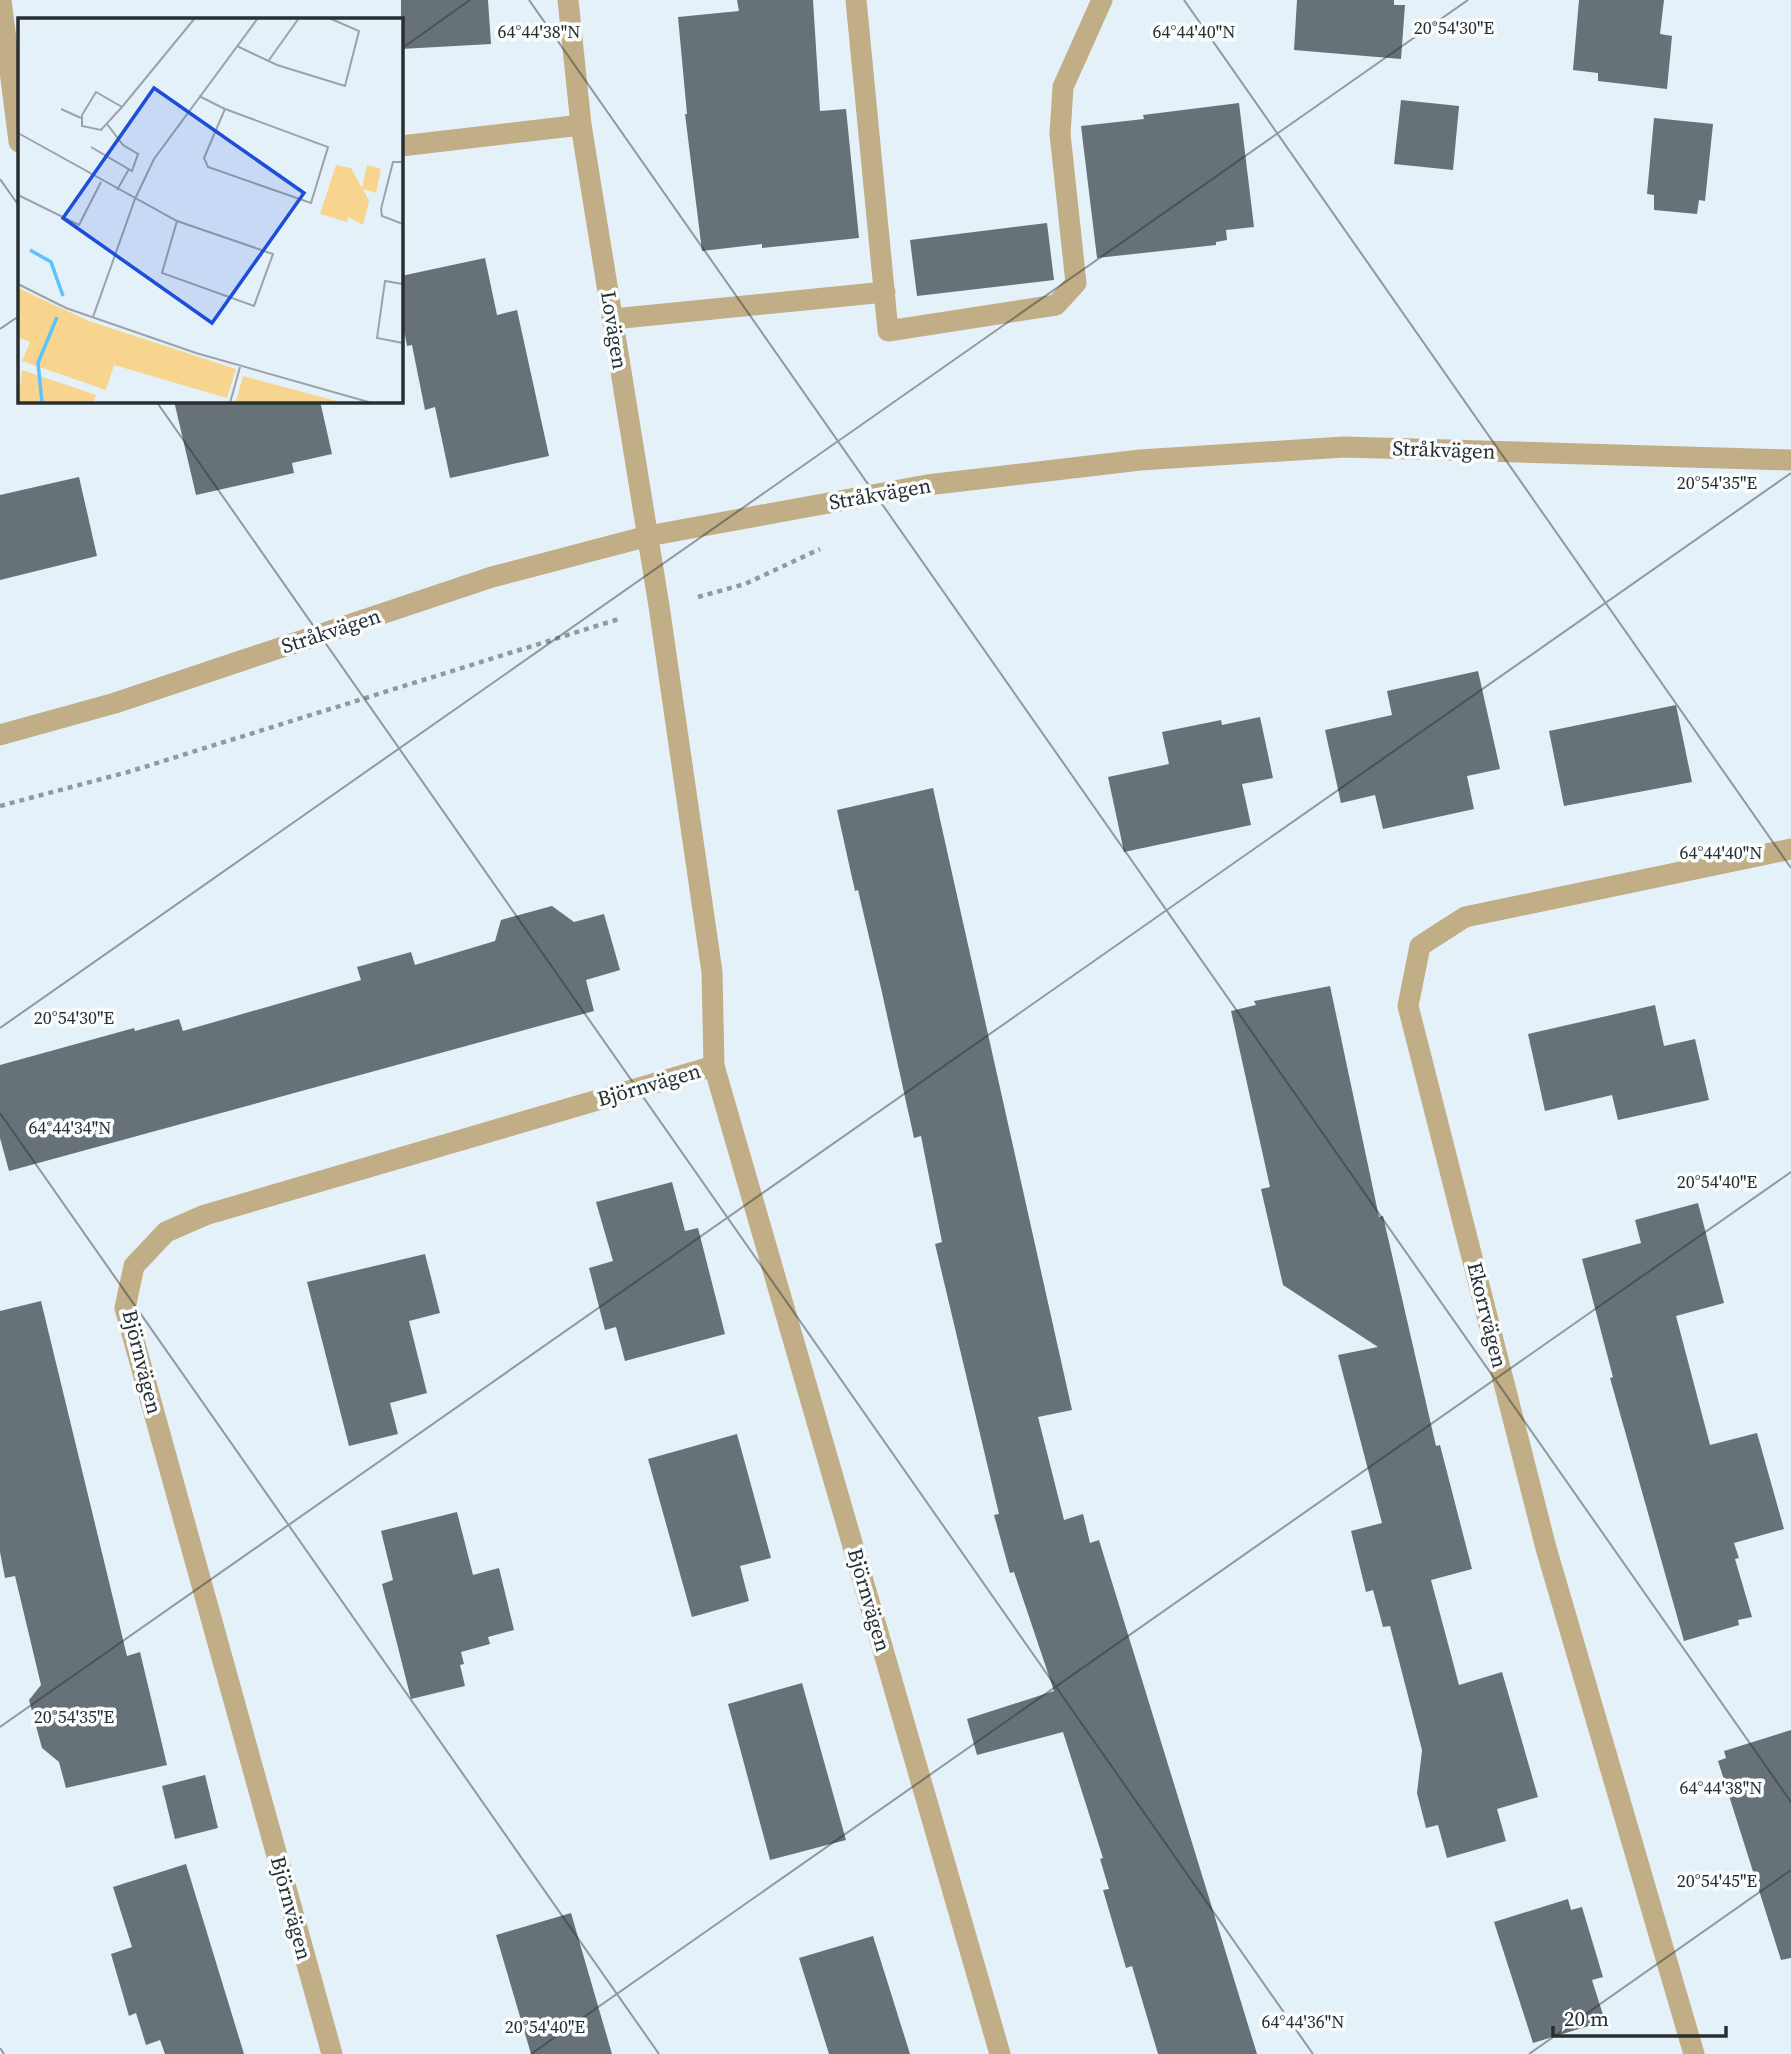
<svg xmlns="http://www.w3.org/2000/svg" width="1791" height="2054" viewBox="0 0 1791 2054" font-family="'Source Serif 4',serif">
<rect width="100%" height="100%" fill="#e5f1f9"/>
<g fill="#667178">
<polygon points="401,0 488,0 491,44 401,49"/>
<polygon points="737,0 813,0 820,111 846,109 859,238 762,248 762,244 702,251 685,114 687,114 678,17 739,11"/>
<polygon points="1297,0 1394,0 1394,5 1405,5 1401,59 1294,50"/>
<polygon points="1579,0 1664,0 1660,34 1672,36 1667,89 1598,81 1598,73 1573,70"/>
<polygon points="1401,100 1459,106 1453,170 1394,164"/>
<polygon points="1239,103 1254,227 1226,230 1227,240 1216,242 1216,245 1097,258 1081,126 1144,119 1143,115"/>
<polygon points="1654,118 1713,124 1705,201 1699,200 1697,214 1654,210 1654,195 1647,194"/>
<polygon points="1047,223 1054,280 917,296 910,240"/>
<polygon points="485,258 497,315 517,310 549,456 450,478 435,407 425,410 412,345 407,346 401,314 401,276"/>
<polygon points="174,401 320,401 332,454 292,463 294,473 196,495"/>
<polygon points="79,477 97,556 0,580 0,495"/>
<polygon points="1478,671 1500,769 1467,776 1474,809 1383,829 1375,795 1341,803 1325,730 1392,715 1387,691"/>
<polygon points="1676,705 1692,782 1564,806 1549,731"/>
<polygon points="1260,717 1273,778 1242,784 1251,825 1124,852 1108,777 1169,764 1162,732 1221,720 1222,725"/>
<polygon points="933,788 1072,1410 1038,1417 1064,1520 1083,1514 1090,1543 1099,1540 1257,2054 1158,2054 1132,1966 1126,1968 1103,1890 1109,1889 1100,1859 1103,1858 1063,1732 977,1755 967,1719 1054,1691 1014,1572 1010,1573 994,1515 999,1514 935,1244 942,1242 921,1136 914,1138 881,988 858,890 855,891 837,810"/>
<polygon points="552,906 574,922 604,914 620,970 586,980 594,1011 9,1171 0,1138 0,1065 134,1028 135,1031 179,1019 183,1031 361,980 357,967 411,952 415,965 495,941 501,920"/>
<polygon points="1330,986 1379,1217 1383,1216 1436,1446 1440,1445 1472,1569 1431,1580 1459,1685 1502,1672 1538,1797 1497,1809 1506,1841 1447,1858 1438,1825 1426,1828 1417,1793 1422,1750 1390,1626 1383,1627 1373,1590 1366,1592 1351,1531 1382,1523 1338,1355 1378,1347 1283,1285 1261,1189 1270,1187 1231,1011 1256,1005 1254,1001"/>
<polygon points="1655,1005 1664,1046 1695,1039 1709,1100 1618,1120 1612,1095 1545,1111 1528,1034"/>
<polygon points="672,1182 685,1231 698,1228 725,1334 625,1361 616,1327 605,1330 589,1268 613,1261 596,1202"/>
<polygon points="1698,1203 1724,1303 1676,1316 1710,1445 1757,1433 1784,1529 1734,1543 1739,1558 1735,1559 1752,1617 1738,1620 1739,1625 1684,1641 1610,1378 1613,1377 1582,1259 1641,1243 1635,1220"/>
<polygon points="425,1254 440,1313 409,1321 427,1393 390,1403 398,1434 349,1446 307,1282"/>
<polygon points="41,1301 127,1656 140,1652 167,1765 66,1788 59,1762 42,1748 29,1700 41,1685 15,1576 5,1578 0,1552 0,1311"/>
<polygon points="737,1434 771,1558 740,1566 749,1601 692,1617 648,1459"/>
<polygon points="457,1512 473,1575 499,1568 514,1630 488,1637 490,1644 461,1652 464,1664 460,1665 465,1686 411,1699 382,1584 393,1580 381,1531"/>
<polygon points="802,1683 846,1840 770,1860 728,1704"/>
<polygon points="1791,1730 1791,1958 1781,1960 1718,1761 1726,1758 1724,1751"/>
<polygon points="205,1775 218,1828 175,1839 162,1786"/>
<polygon points="186,1864 244,2054 165,2054 160,2040 146,2045 136,2013 129,2016 111,1954 132,1947 113,1887"/>
<polygon points="1568,1899 1571,1910 1582,1907 1603,1977 1592,1980 1605,2021 1533,2043 1494,1922"/>
<polygon points="571,1913 612,2054 531,2054 496,1935"/>
<polygon points="873,1936 910,2054 829,2054 799,1958"/>
</g>
<g fill="none" stroke-linecap="round" stroke-linejoin="round">
<g stroke="#90999e" stroke-width="4.5" stroke-dasharray="5 5" stroke-linecap="butt">
<polyline points="698,597 745,584 820,549"/>
<polyline points="0,806 128,772 619,619"/>
</g>
<g stroke="#c1ad86" stroke-width="21">
<polyline points="856,0 888,331 1056,305 1076,283 1060,134 1063,87 1102,0"/>
<polyline points="613,319 885,292"/>
</g>
<g stroke="#c1ad86" stroke-width="21">
<polyline points="1,0 19,142"/>
<polyline points="568,0 581,125 659,606 712,972 714,1066 1000,2054"/>
<polyline points="401,146 581,125"/>
<polyline points="0,735 115,703 492,577 648,536 927,485 1140,460 1344,447 1791,460"/>
<polyline points="332,2054 125,1308 134,1266 166,1232 205,1215 714,1066"/>
<polyline points="1694,2054 1546,1548 1408,1006 1420,946 1465,917 1791,849"/>
</g>
</g>
<path fill="none" stroke="#292e31" stroke-width="2" stroke-opacity="0.45" d="M529 0 1791 1802M1184 0 1791 868M401 49 470 0M0 179 19 206M0 329 19 316M156 401 1313 2054M0 1028 1468 0M0 1113 659 2054M0 1727 1791 473M0 2048 4 2054M531 2054 1791 1172M1529 2054 1791 1870"/>
<g text-anchor="middle" stroke-width="7" stroke-linejoin="round" paint-order="stroke">
<g font-size="21" fill="#292e31" stroke="#fafdfe">
<text transform="translate(614 330) rotate(81)" y="7">Lovägen</text>
<text transform="translate(1444 450) rotate(2)" y="7">Stråkvägen</text>
<text transform="translate(880 494) rotate(-10)" y="7">Stråkvägen</text>
<text transform="translate(331 631) rotate(-18)" y="7">Stråkvägen</text>
<text transform="translate(649 1085) rotate(-16)" y="7">Björnvägen</text>
<text transform="translate(1487 1315) rotate(76)" y="7">Ekorrvägen</text>
<text transform="translate(142 1362) rotate(76)" y="7">Björnvägen</text>
<text transform="translate(869 1600) rotate(74)" y="7">Björnvägen</text>
<text transform="translate(291 1908) rotate(75)" y="7">Björnvägen</text>
</g>
</g>
<g transform="translate(18 18)">
<rect width="385" height="385" fill="#e5f1f9"/>
<path d="M318 147 333 150 344 170 349 147 363 151 358 175 345 171 351 183 345 207 330 199 329 204 302 196ZM0 270 71 303 218 351 209 380 96 347 88 372 4 343 12 324 0 319ZM4 352 78 377 75 385H0ZM225 358 326 385H225L218 383Z" fill="#f8d58e"/>
<path fill="none" stroke="#5bc4ff" stroke-width="3.5" d="M12 232 33 244 45 278M24 385 20 345 39 299"/>
<path fill="none" stroke="#9aa3a9" stroke-width="2" d="M219 28 259 47 327 68 341 13 311 0M251 42 281 0M181 78 207 91 186 140 190 149 293 185 310 129 207 91M104 89 78 74 64 97V108L83 112 104 89 177 0M43 91 63 100M0 115 159 203 255 236 236 288 144 255 159 203M73 129 114 153 120 136 105 127 89 106M385 144H375L363 191 364 198 385 206M99 172 111 151M0 177 61 207 83 164M0 266 48 290 178 335 354 385M385 266 367 263 359 320 385 325M75 299 117 181 136 141 240 0M212 385 222 349"/>
<path fill="#1d4ed8" fill-opacity="0.15" stroke="#1d4ed8" stroke-width="3.5" d="M136 70 286 175 194 305 45 200Z"/>
<rect width="385" height="385" fill="none" stroke="#292e31" stroke-width="3.5"/>
</g>
<g font-size="18" text-anchor="middle" fill="#292e31" stroke="#fafdfe" stroke-width="7" stroke-linejoin="round" paint-order="stroke">
<text x="1454" y="34">20°54'30"E</text>
<text x="539" y="38">64°44'38"N</text>
<text x="1194" y="38">64°44'40"N</text>
<text x="1717" y="489">20°54'35"E</text>
<text x="1721" y="859">64°44'40"N</text>
<text x="74" y="1024">20°54'30"E</text>
<text x="70" y="1134">64°44'34"N</text>
<text x="1717" y="1188">20°54'40"E</text>
<text x="74" y="1723">20°54'35"E</text>
<text x="1721" y="1794">64°44'38"N</text>
<text x="1717" y="1887">20°54'45"E</text>
<text x="1303" y="2028">64°44'36"N</text>
<text x="545" y="2033">20°54'40"E</text>
</g>
<path d="M1553 2026v10h173v-10" fill="none" stroke="#292e31" stroke-width="3.5"/>
<text x="1564" y="2026" font-size="21" fill="#292e31" stroke="#fafdfe" stroke-width="5" paint-order="stroke">20 m</text>
</svg>
